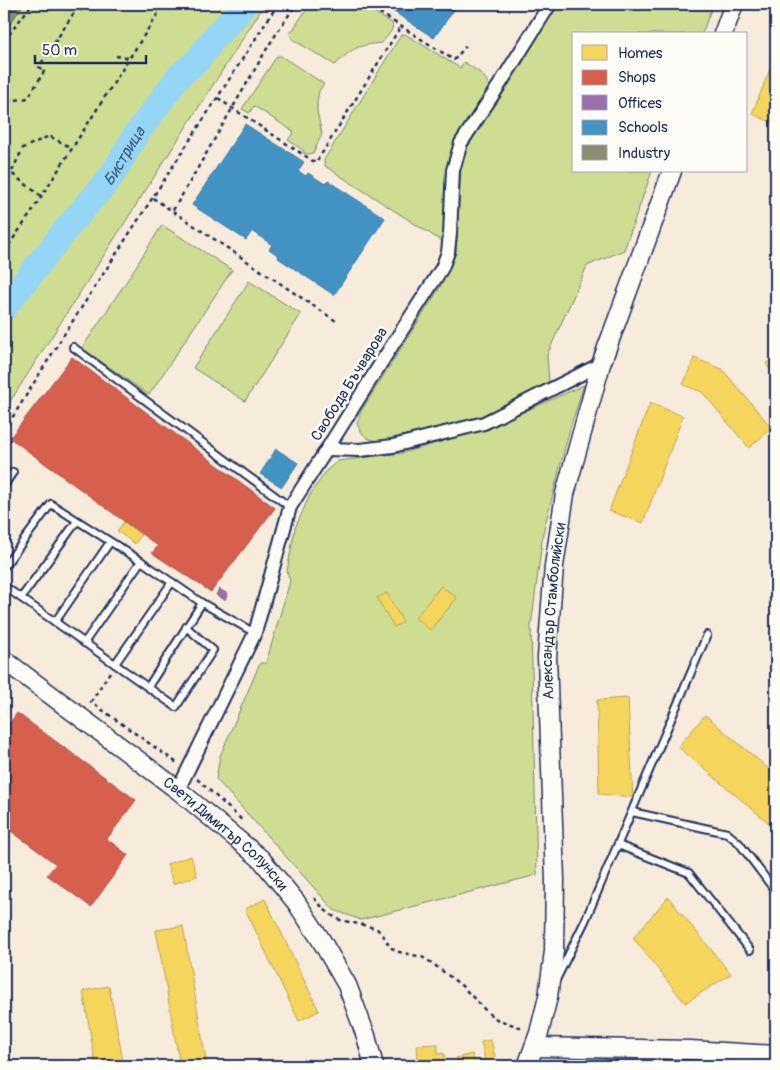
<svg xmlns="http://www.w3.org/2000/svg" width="780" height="1070" viewBox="0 0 780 1070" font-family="Pangolin,sans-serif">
<rect width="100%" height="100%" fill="#f7ecdb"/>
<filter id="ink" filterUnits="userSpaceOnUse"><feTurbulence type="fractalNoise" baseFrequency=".02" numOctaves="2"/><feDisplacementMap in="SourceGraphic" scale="10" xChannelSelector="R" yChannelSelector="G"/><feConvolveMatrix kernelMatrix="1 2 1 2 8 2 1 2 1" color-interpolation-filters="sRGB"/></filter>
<g filter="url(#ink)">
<g fill="#cedd91" stroke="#748678">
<polygon points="23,4 265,4 4,411 4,30"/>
<path d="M310 4H361L392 23C395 30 386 37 382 43 357 45 353 48 335 65L292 39 290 34Z"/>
<path d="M557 4H713L702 34H574V171H652L624 250 587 266 547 355 549 382 482 417 380 441C366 440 363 436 357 424L361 411 444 281 456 252 461 168 467 147 519 69Z"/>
<path d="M405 34 460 68 464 62C474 69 486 74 489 86L452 149 448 164 445 184V221L443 242 325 166 324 160 401 35Z"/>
<polygon points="277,56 281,56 324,84 319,91 317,102 317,111 322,134 313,153 308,154 303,153 304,151 288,140 294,132 254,106 249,113 242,109"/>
<polygon points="162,225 232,270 149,395 82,348 128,279"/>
<polygon points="249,281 301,314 245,401 193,368"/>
<polygon points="584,385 570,428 543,533 531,627 537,875 361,920 334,910 216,779 220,756 260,663 266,663 290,581 287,571 295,528 311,493 327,470 338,461 402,453 485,429"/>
</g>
<g fill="#f6d55c" stroke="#b4a35d">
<polygon points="776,54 776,124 752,114"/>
<polygon points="776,357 776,381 766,363"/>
<polygon points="694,358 722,369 772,428 749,448 702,392 683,385"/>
<polygon points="650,403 683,416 643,523 609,511"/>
<polygon points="124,522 141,535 135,544 117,531"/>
<polygon points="441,586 457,598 430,630 415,618"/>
<polygon points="387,593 403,622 394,627 377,598"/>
<polygon points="628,698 633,797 599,794 597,700"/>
<polygon points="705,715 776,775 776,829 678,747"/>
<polygon points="191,856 197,876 173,884 167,864"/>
<polygon points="668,897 731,974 685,1003 633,938"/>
<polygon points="265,899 319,1011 299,1021 245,909"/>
<polygon points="183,926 207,1066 180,1066 156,930"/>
<polygon points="109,986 124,1066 96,1066 83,991"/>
<polygon points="491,1040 497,1066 458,1066 456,1058 472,1054 474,1061 485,1059 481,1042"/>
<polygon points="438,1044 438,1054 444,1053 445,1064 434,1064 434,1066 416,1066 416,1063 418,1063 417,1045"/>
</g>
<g fill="#d6604d" stroke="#9e5152">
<polygon points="72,357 275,508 211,592 152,553 158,546 10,438"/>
<polygon points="17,713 136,800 107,839 128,855 91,907 47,875 56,864 4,826 4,731"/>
</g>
<polygon fill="#9970ab" stroke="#735c94" points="219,589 228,594 225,600 216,595"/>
<g fill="#4393c3" stroke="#3775a5">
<polygon points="382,4 458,4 434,38"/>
<polygon points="245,124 304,162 298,171 306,176 308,173 325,184 328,181 385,218 334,295 278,258 279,256 269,249 272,245 252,231 246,240 192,205"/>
<polygon points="276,449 298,463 282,487 260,474"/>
</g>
<polygon fill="#8c8c6e" stroke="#6a7069" points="6,4 24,4 4,32 4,6"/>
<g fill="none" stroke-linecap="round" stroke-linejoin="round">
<path stroke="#95d6f7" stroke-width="26" id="s1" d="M4 308 72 222 111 177 135 136 179 76 198 60 214 38 237 14 244 4"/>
<defs>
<g id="lane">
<polyline points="73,347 290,507"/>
<polyline points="4,486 13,472"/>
<polyline points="4,567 51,504 141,561 202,603 255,633"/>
<polyline points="4,586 176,707 213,650 186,627"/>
<polyline points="21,598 77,521"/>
<polyline points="55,622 110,542"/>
<polyline points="84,643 141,561"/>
<polyline points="115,664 172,582"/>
<polyline points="148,687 202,603"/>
<polyline points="632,812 727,833 739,843 776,892"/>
<polyline points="618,845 689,873 750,950"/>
<polyline points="556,980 585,921 707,635"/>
</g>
<g id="street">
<polyline points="327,449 360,450 393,446 484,423 601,364"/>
<polyline points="178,790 255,633 290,507 327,449 386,355 442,268 448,252 450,234 453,170 461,143 500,84 550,4"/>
</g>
<g id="secondary">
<polyline points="723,34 734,4"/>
<path id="s2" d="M4 660 178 790 261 859 296 902 321 940 347 985 366 1036 374 1066"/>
<polyline points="534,1047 690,1050 776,1055"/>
<path id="s3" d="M527 1066 539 1033 548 997 554 951 555 880 547 657 554 566 565 494 601 364 672 171"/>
</g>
</defs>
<use href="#lane" stroke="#1b2f5e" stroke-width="10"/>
<use href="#street" stroke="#1b2f5e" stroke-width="16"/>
<use href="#secondary" stroke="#1b2f5e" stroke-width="21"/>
<g stroke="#1b2f5e" stroke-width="2.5" stroke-dasharray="4 4" stroke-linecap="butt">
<polyline points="71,4 83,11 88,4"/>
<polyline points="148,4 159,11"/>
<polyline points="366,4 454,60 466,46"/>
<polyline points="4,41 32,4"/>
<polyline points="116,56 129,58"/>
<polyline points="218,98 232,108 316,163 401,26"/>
<polyline points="4,109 10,101 28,98 45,70 39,67 77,8"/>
<polyline points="41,196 11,173 23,148 49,136 72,148"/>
<polyline points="153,198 336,321"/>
<polyline points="173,210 181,197 269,45 296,4"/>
<polyline points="4,252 29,216 164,4"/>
<polyline points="4,431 65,333 278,4"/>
<polyline points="110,672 91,702 177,763"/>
<polyline points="197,779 243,821"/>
<polyline points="314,898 324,909 331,915 340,920 368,926 377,929 383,935 390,947 399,952 422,957 432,963 462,986 488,1013 498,1020 523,1028"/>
</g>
<use href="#lane" stroke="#fdfcf7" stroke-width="6"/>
<use href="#street" stroke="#fdfcf7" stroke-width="12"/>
<use href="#secondary" stroke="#fdfcf7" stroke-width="18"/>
</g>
</g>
<g text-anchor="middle" stroke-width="5" stroke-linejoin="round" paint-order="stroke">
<g font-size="15" fill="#1b2f5e" stroke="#fdfcf7">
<text transform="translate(349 384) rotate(-58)" y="5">Свобода Бъчварова</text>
<text dy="5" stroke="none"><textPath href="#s3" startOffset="459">Александър Стамболийски</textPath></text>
<text dy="5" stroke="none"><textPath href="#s2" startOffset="282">Свети Димитър Солунски</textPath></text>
</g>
<g font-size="16" font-style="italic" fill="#3a5984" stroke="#fdfcf7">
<text dy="6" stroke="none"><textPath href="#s1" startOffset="194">Бистрица</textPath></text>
</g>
</g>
<rect width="780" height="1070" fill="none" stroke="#fdfcf7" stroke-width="20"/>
<rect x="10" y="10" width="760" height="1050" fill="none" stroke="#1b2f5e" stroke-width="2" filter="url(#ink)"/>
<rect x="572" y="32" width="175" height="140" fill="#fdfcf7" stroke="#a3aaba"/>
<rect x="582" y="45" width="25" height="15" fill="#f6d55c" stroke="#a3aaba"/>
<text x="618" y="58" font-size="15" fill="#1b2f5e">Homes</text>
<rect x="582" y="70" width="25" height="15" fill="#d6604d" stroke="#a3aaba"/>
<text x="618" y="82" font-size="15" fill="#1b2f5e">Shops</text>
<rect x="582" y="95" width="25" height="15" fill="#9970ab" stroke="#a3aaba"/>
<text x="618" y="108" font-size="15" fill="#1b2f5e">Offices</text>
<rect x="582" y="120" width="25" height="15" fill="#4393c3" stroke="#a3aaba"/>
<text x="618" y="132" font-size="15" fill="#1b2f5e">Schools</text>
<rect x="582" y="145" width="25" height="15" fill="#8c8c6e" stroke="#a3aaba"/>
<text x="618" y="158" font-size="15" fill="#1b2f5e">Industry</text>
<path d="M35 55v8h111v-8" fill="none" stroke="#1b2f5e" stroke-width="2.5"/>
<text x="42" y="55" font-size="15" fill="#1b2f5e" stroke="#fdfcf7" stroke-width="4" paint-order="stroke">50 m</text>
</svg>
